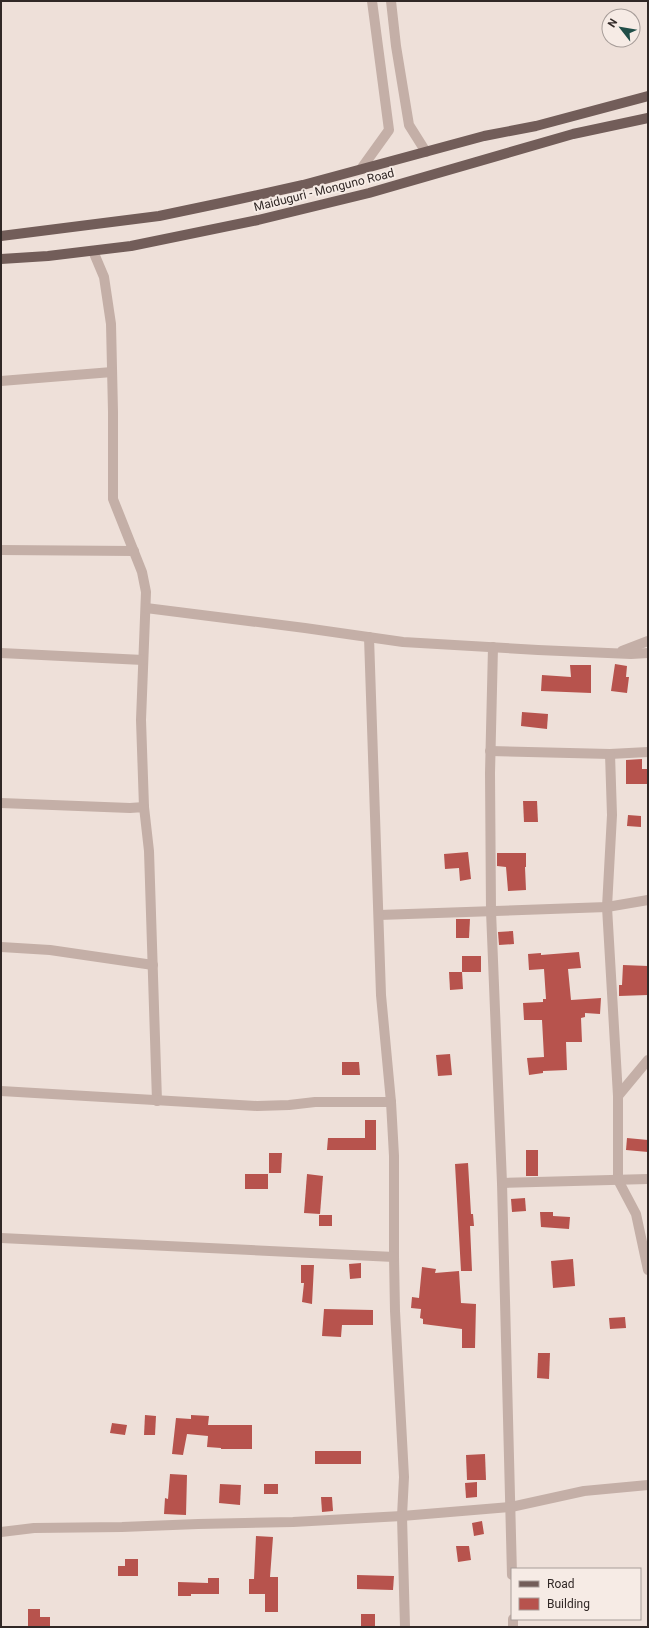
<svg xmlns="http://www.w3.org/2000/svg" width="649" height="1628" viewBox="0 0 649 1628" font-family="Roboto,sans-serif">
<rect width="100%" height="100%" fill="#eee0d9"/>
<g fill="#b7534d">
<polygon points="615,664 627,666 626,677 629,677 627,693 611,691"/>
<polygon points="570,665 591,665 591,693 541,691 542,675 571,677"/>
<polygon points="522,712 548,714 547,729 521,726"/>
<polygon points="642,759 642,769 648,769 648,784 626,784 626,760"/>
<polygon points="523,801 537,801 538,822 524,822"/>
<polygon points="628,815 641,816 641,827 627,826"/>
<polygon points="468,852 471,879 460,881 459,868 445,869 444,854"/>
<polygon points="497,853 526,853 526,867 525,867 526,890 508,891 506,867 497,866"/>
<polygon points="456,919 470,919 469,938 456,938"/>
<polygon points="513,931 514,944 499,945 498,932"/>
<polygon points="579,952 581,968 568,969 571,1000 601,998 600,1014 585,1013 585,1017 581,1018 582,1042 566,1042 567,1070 543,1071 543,1073 529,1075 527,1058 544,1057 542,1020 524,1020 523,1003 543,1002 543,999 546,999 544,969 529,970 528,954 541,953 541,955"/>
<rect x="462" y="956" width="19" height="16"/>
<polygon points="623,965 648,966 648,995 619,996 619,985 622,985"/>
<polygon points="449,972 462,972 463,989 450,990"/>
<polygon points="450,1054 452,1075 438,1076 436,1055"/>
<polygon points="342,1062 359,1062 360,1075 342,1075"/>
<polygon points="365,1120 376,1120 376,1150 327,1150 328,1138 365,1138"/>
<polygon points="627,1138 648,1140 648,1152 626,1150"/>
<rect x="526" y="1150" width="12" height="26"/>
<polygon points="269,1153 282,1153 281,1173 269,1173"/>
<polygon points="468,1163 471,1214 473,1214 474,1226 470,1226 472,1271 461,1271 455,1164"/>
<rect x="245" y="1174" width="23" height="15"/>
<polygon points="307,1174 323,1176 320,1214 304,1213"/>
<polygon points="525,1198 526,1211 512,1212 511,1199"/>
<polygon points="540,1212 553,1212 553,1216 570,1217 569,1229 541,1227"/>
<rect x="319" y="1215" width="13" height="11"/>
<polygon points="573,1259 575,1286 553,1288 551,1261"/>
<polygon points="361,1263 361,1278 350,1279 349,1264"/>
<polygon points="301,1265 314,1265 312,1304 302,1302 304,1283 301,1283"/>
<polygon points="422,1267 436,1269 435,1273 459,1271 461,1303 476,1304 475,1348 462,1348 462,1329 423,1324 423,1319 420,1318 421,1309 411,1308 412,1297 419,1298"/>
<polygon points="324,1309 373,1310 373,1325 342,1325 341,1337 322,1336"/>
<polygon points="625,1317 626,1328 610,1329 609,1318"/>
<polygon points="538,1353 550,1353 549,1379 537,1378"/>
<polygon points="145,1415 156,1416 155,1435 144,1435"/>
<polygon points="191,1415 209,1416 208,1425 252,1425 252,1449 221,1449 221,1448 207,1447 208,1436 187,1434 183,1455 172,1454 176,1418 191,1419"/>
<polygon points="112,1423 127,1425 125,1435 110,1433"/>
<rect x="315" y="1451" width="46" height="13"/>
<polygon points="485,1454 486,1480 467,1480 466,1455"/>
<polygon points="170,1474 187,1475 186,1515 164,1514 165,1498 168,1499"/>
<polygon points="477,1482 477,1497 466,1498 465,1483"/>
<polygon points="220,1484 241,1485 240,1505 219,1503"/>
<rect x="264" y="1484" width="14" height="10"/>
<polygon points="321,1497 332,1497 333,1511 322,1512"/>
<polygon points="482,1521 484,1534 474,1536 472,1523"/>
<polygon points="256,1536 273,1537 270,1577 278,1577 278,1612 265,1612 265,1594 249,1594 249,1579 254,1579"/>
<polygon points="456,1546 469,1546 471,1560 458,1562"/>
<polygon points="125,1559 138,1559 138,1576 118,1576 118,1566 125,1566"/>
<polygon points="357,1575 394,1576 393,1590 357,1589"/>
<polygon points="208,1578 219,1578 219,1594 191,1594 191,1596 178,1596 178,1582 208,1583"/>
<polygon points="28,1609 40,1609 40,1617 50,1617 50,1627 28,1627"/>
<rect x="361" y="1614" width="14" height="13"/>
</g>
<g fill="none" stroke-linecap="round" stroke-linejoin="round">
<g stroke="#c4afa7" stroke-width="10">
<polyline points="391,1 396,46 409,125 426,152"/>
<polyline points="361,169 389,130 372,1"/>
<polyline points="93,251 104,277 111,324 113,412 113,499 142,572 146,592 141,720 144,807"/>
<polyline points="1,381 112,372"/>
<polyline points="1,550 134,551"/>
<polyline points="146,608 305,628 403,642 538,650 631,654 648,653"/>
<polyline points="493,647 490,773 491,911 502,1183 512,1575"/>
<polyline points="622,651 648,641"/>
<polyline points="1,653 143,660"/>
<polyline points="490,751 610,754 648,752"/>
<polyline points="610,754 612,815 607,907 618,1096"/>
<polyline points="1,803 130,808 144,807 149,851 157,1101"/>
<polyline points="379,915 607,907 648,900"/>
<polyline points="1,947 50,950 153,965"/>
<polyline points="648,1060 618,1096 618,1180 636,1214 648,1270"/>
<polyline points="1,1091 257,1106 289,1105 315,1102 391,1102 381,995 369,637"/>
<polyline points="391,1102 394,1156 394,1257 395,1311 404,1477 402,1516 405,1627"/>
<polyline points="502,1183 648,1179"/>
<polyline points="1,1238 394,1257"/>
<polyline points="1,1532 34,1528 122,1527 198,1524 293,1522 402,1516 511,1507 584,1491 648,1485"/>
<polyline points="513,1619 513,1627"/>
</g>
<g stroke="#725d59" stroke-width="10">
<polyline points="1,236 159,216 221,203 303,185 484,136 536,126 648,96"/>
<polyline points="1,259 48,256 131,246 258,220 369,193 573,134 648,118"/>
</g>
</g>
<g text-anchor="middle" stroke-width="4" stroke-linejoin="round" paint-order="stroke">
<g font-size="12" fill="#312826" stroke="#f6ebe5">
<text transform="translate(324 190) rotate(-14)" y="4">Maiduguri - Monguno Road</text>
</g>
</g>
<rect width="649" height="1628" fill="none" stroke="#312826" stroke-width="4"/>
<rect x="511" y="1568" width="130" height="52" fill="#f6ebe5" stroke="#a79d99"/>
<rect x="519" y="1581" width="20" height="6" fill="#725d59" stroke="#a79d99"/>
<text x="547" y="1588" font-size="12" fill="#312826">Road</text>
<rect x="519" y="1598" width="20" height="12" fill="#b7534d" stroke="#a79d99"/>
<text x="547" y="1608" font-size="12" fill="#312826">Building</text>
<g transform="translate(621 28) rotate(301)"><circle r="19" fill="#f6ebe5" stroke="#a79d99"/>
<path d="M0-3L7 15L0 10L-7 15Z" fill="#214e48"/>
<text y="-6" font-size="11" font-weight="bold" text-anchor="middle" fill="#312826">N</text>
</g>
</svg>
